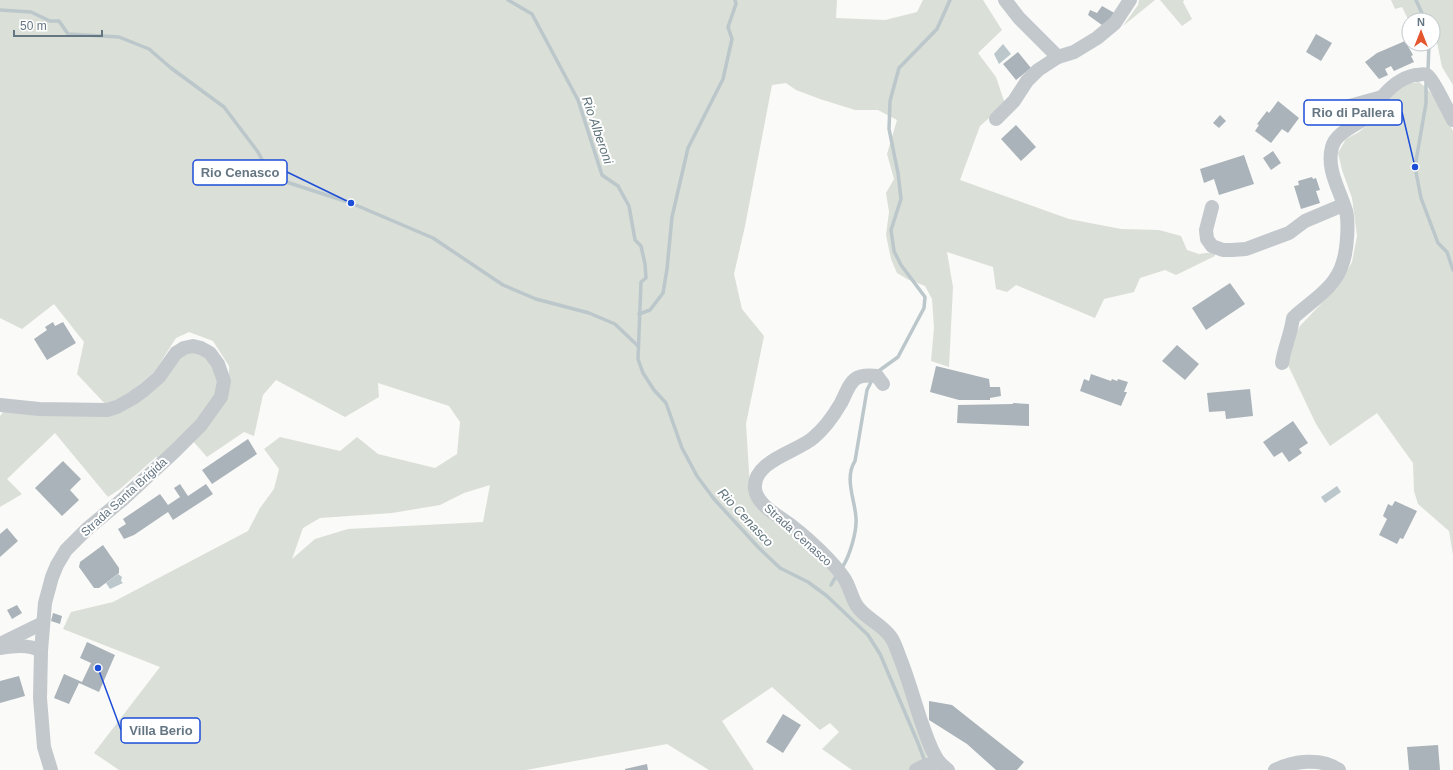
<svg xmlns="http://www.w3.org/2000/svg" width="1453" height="770" viewBox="0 0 1453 770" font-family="Helvetica,sans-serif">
<rect width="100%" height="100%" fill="#fafaf8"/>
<g fill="#dadfd7" fill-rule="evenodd">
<path d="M0 0H837L836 18 885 20 917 12 923 0H983L1002 30 978 53 996 77 1005 104 980 126 960 180 1069 219 1121 229 1159 230 1181 236 1187 250 1199 254 1214 252 1215 256 1176 275 1165 270 1140 278 1134 292 1104 299 1095 318 1016 285 1007 292 996 289 993 267 947 252 953 287 949 367 931 361 934 328 932 299 925 286 907 279 897 273 891 259 886 235 889 212 886 193 894 179 887 154 897 120 878 110H855L820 99 796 90 786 83 772 85 745 226 734 274 742 309 764 336 746 424 750 487 808 544 888 643 924 741 928 759 912 770H852L822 749 839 732 830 723 820 730 772 687 722 721 754 770H709L667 744 526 770H119L94 753 160 667 63 629 71 612 113 602 248 531 260 508 274 489 279 469 264 449 280 437 340 451 357 437 378 454 435 468 457 454 460 422 449 406 378 383 379 397 345 417 276 380 263 395 254 436 244 432 207 457 192 440 229 382V366L213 341 189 332 176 338 155 371 126 396 107 406 77 374 84 342 54 304 22 329 0 318ZM490 485 483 522 348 529 315 539 292 559 303 528 320 518 392 513 440 505 464 493Z"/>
<polygon points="1139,0 1155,0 1123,26 1138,5"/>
<polygon points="1160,0 1184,0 1183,2 1192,19 1182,26"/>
<polygon points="1391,0 1453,0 1453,85 1442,67 1436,38 1433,39 1433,20 1409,20 1409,21 1402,7 1395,9"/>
<path d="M1419 82C1438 96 1443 111 1453 131V555L1449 531 1418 504 1414 491 1413 463 1377 413 1330 446 1316 424 1287 363 1290 344 1300 326 1339 285 1352 262 1357 236 1352 198 1342 170 1338 153 1346 139 1359 132 1380 114 1393 94 1404 84Z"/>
<polygon points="193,350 207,355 221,380 216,399 163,460 156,457 120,489 108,497 55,433 7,479 22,494 0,507 0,416 5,410 108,413 181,354"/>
</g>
<g fill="#bbc7cb">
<polygon points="1003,44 1011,54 999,64 994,54"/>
<polygon points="1337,486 1341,492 1325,503 1321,497"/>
<polygon points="118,574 122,577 121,581 123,583 110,589 106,583"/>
</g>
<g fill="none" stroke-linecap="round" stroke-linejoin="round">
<g stroke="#bbc7cb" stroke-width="3.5">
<polyline points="508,0 532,14 578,100 602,175 618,186 629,206 635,240 641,246 645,264 646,278 641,282 638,359 643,373 654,390 666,403 682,448 697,476 714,499 759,548 780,568 808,582 827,596 868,635 880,654 918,743 924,759"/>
<polyline points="1416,0 1425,20"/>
<polyline points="0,10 31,12 50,21 59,21 68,34 119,37 149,49 171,68 224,107 258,152 271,177 351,203 433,238 503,285 536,299 589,313 615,324 638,346"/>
<polyline points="1428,70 1429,44"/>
<polyline points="1426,81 1426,103 1415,167 1421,198 1438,243 1447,252 1453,270"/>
<polyline points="639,314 650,310 663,293 667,269 672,217 688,148 723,79 732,39 728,27 736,4 735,0"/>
<polyline points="880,370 898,357 924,308 925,297 901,265 894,251 891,230 901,199 898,173 889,129 890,101 899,68 937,29 950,0"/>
<path d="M843 566C850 555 857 531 856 518 855 500 844 478 855 461L867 390 872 380"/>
<polyline points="831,585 835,578"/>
</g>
</g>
<g fill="#aab3b9">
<polygon points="1102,6 1118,15 1106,28 1088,15 1090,10 1097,13"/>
<polygon points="1316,34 1332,43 1321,61 1306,52"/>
<polygon points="1405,41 1413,55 1411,56 1414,62 1394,71 1391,66 1385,69 1388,75 1379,79 1365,62 1377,53"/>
<polygon points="1018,52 1031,68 1016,80 1003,64"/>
<polygon points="1278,101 1299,118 1288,133 1282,129 1271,143 1255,131 1259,125 1257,124 1267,111 1269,113"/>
<polygon points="1220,115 1226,121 1219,128 1213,123"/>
<polygon points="1016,125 1036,147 1021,161 1001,139"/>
<polygon points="1273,151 1281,163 1271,170 1263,158"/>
<polygon points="1244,155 1254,184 1219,195 1214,179 1204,183 1200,169"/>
<polygon points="1312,177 1313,179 1316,178 1320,190 1316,191 1320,203 1301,209 1294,186 1299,185 1298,181"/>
<polygon points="1230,283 1245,304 1206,330 1192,308"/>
<polygon points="53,322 55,326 63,322 76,343 47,360 34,339 47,330 45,327"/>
<polygon points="1177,345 1199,364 1185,380 1162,361"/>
<polygon points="936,366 989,379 990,387 1000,387 1001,396 990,398 990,400 959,400 930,392"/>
<polygon points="1091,374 1111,381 1112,379 1117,381 1118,379 1128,382 1124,392 1127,392 1121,406 1080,391 1084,379 1089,381"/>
<polygon points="1250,389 1253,416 1226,419 1225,411 1209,412 1207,393"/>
<polygon points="1013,403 1029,404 1029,426 957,423 958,405 1013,404"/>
<polygon points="1293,421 1308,443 1299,449 1302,453 1289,462 1282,452 1274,457 1263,442"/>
<polygon points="248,439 257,454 212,484 202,470"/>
<polygon points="63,461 81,479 70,490 79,500 62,516 35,488"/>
<polygon points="180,484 188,496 206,484 213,494 173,520 168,512 134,535 124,539 118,529 126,524 123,519 160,494 168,505 180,497 174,488"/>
<polygon points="1395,501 1417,511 1403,539 1400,538 1397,544 1379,535 1387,519 1383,516 1388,504 1392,506"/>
<polygon points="7,528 18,541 0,557 0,534"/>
<polygon points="103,545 119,568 119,573 99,588 94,588 79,567 80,562"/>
<polygon points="17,605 22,613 12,619 7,610"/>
<polygon points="53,613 62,616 60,624 51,621"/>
<polygon points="87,642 115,655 99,692 79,683 69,704 54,698 64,674 82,682 91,663 80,658"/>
<polygon points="19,676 25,696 0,703 0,681"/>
<polygon points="929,701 952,705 1024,762 1017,770 996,770 967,744 929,720"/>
<polygon points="783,714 801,725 783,753 766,742"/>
<polygon points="1438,745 1440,770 1409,770 1407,747"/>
<polygon points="647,764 648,770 625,770 625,769"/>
</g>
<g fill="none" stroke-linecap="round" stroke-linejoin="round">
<g stroke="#c3c8cc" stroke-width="14">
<polyline points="1005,0 1019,18 1058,57"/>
<polyline points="1346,107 1382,97"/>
<polyline points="996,119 1014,101 1027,81 1038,70 1058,57 1074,52 1097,38 1115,23 1130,0"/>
<polyline points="1212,207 1206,230 1207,239 1212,246 1223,250 1232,250 1246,249 1289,233 1305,221 1343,205"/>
<path d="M1282 363C1284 348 1291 334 1293 318 1311 301 1336 288 1343 262 1347 250 1349 223 1346 211 1340 190 1326 170 1332 147 1336 132 1357 125 1368 116 1372 112 1376 106 1379 101 1388 89 1400 78 1415 75 1419 75 1424 73 1427 75 1432 77 1449 113 1453 120"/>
<path d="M883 384 877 376C851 373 851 383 841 403 834 415 824 429 813 438 797 452 752 461 755 489 757 506 781 517 793 527 809 539 833 562 844 578 850 587 851 597 857 606 865 618 880 623 890 636 895 642 897 651 900 658 908 678 914 700 921 721 926 734 930 750 939 762 942 765 945 768 948 770"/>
<polyline points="0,405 39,409 107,410 117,407 133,398 144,390 159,377 176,353 184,348 193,346 201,348 210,353 218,364 224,381 221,397 201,425 175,451 122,500 87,529 66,550 57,565 52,577 45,603 41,651 40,698 44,747 51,770"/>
<polyline points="0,644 43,623"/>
<path d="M0 648C14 646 28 644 41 651"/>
<polyline points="916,770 926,765 939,762"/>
<path d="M1275 770C1293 761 1321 757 1339 770"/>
</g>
</g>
<g text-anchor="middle" stroke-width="4" stroke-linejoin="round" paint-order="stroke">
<g font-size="12" fill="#657683" stroke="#fff">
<text transform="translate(124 497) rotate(-42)" y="4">Strada Santa Brigida</text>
<text transform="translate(798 535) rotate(42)" y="4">Strada Cenasco</text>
</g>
<g font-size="13" font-style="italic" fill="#60757c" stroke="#fff">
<text transform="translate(598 130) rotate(71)" y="5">Rio Alberoni</text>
<text transform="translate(746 517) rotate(47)" y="5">Rio Cenasco</text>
</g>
</g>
<path fill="none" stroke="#1d4ed8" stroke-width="1.5" d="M1415 167L1402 112M351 203L287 172M98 668L121 730"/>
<g fill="#1d4ed8" stroke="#fff" stroke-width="1.5">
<circle cx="1415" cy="167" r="4"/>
<circle cx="351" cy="203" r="4"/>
<circle cx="98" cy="668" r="4"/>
</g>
<g fill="#fff" stroke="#1d4ed8" stroke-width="1.5">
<rect x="1304" y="100" width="98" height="25" rx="4"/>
<rect x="193" y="160" width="94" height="25" rx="4"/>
<rect x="121" y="718" width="79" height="25" rx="4"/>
</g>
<g font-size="13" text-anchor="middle" font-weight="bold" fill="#657683">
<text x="1353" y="117">Rio di Pallera</text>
<text x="240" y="177">Rio Cenasco</text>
<text x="161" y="735">Villa Berio</text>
</g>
<g transform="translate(1421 32)"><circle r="19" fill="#ffffff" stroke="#c1c8cd"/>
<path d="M0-3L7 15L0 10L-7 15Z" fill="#e4572e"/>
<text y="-6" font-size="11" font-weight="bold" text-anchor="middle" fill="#657683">N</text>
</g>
<path d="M14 30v6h88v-6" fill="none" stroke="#657683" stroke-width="2"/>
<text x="20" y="30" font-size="12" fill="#657683" stroke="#ffffff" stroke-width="3" paint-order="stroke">50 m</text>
</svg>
